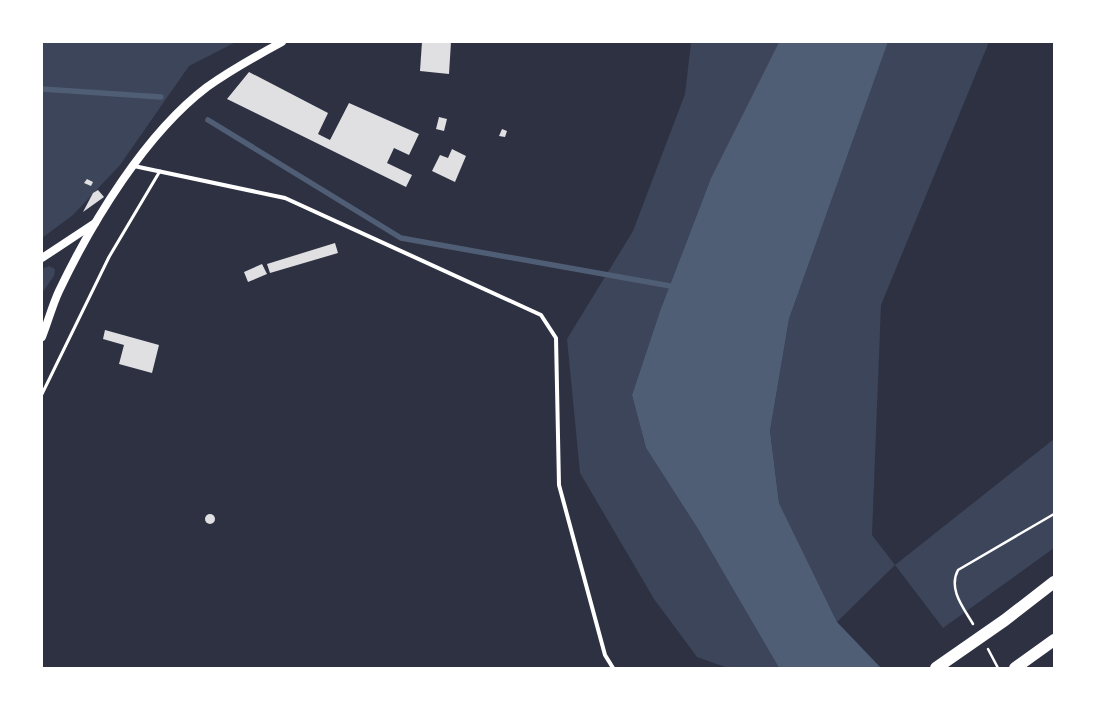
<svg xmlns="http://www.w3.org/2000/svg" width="1096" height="710" viewBox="0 0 1096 710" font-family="Inter,sans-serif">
<rect width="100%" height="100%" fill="#2d3142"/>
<g fill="#3c4559">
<polygon points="42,42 236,42 189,66 120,165 73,215 42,238"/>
<polygon points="691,42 779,42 711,178 660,311 632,395 646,448 698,529 779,668 728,668 697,657 654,599 580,473 567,339 633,231 685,94"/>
<polygon points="888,42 989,42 881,305 872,535 895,565 1054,439 1054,548 943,628 895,565 837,622 779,503 770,431 789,319"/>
<polygon points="49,266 55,269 54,276 42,293 42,269"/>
</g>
<polygon fill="#4f5d75" points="779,42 888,42 789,319 770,431 779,503 837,622 881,668 779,668 698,529 646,448 632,395 660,311 711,178"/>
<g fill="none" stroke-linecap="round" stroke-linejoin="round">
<g stroke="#4f5d75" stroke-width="5.5">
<polyline points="42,89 161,97"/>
<polyline points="208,120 401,238 676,287"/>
</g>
</g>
<g fill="#e0e0e3">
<polygon points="422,42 451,42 449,74 420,71"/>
<polygon points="249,72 328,113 318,134 330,140 349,103 419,134 409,155 394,148 387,163 412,175 406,187 227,99"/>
<polygon points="439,117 447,119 444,131 436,129"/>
<polygon points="502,129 507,131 505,137 499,136"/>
<polygon points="452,149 466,156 455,182 432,171 440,155 448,158"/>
<polygon points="87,179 93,182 91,186 84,183"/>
<polygon points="98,190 104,197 83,212 93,193"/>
<polygon points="335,243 338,253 270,273 267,264"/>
<polygon points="262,264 267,274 248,282 244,272"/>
<polygon points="105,330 159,345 152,373 119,364 124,345 103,339"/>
<circle cx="210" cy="519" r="5"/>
</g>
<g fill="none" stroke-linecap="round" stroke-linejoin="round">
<g stroke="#fff" stroke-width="2.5">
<path d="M973 624C963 607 948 589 958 570L1054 514"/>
<polyline points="988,649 998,668"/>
</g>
<polyline stroke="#fff" stroke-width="3" points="42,394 109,257 160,171"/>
<polyline stroke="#fff" stroke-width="4" points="134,166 285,198 541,315 556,338 559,485 605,655 613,668"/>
<g stroke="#fff" stroke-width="8">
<polyline points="42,258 95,223"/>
<path d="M42 337C48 322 52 306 59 291 92 222 145 134 207 87 231 70 256 56 282 42"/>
</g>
<g stroke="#fff" stroke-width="12">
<polyline points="936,668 1005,620 1054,582"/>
<polyline points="1015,668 1054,640"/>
</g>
</g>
<rect width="1096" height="710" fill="none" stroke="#ffffff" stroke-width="86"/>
</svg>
